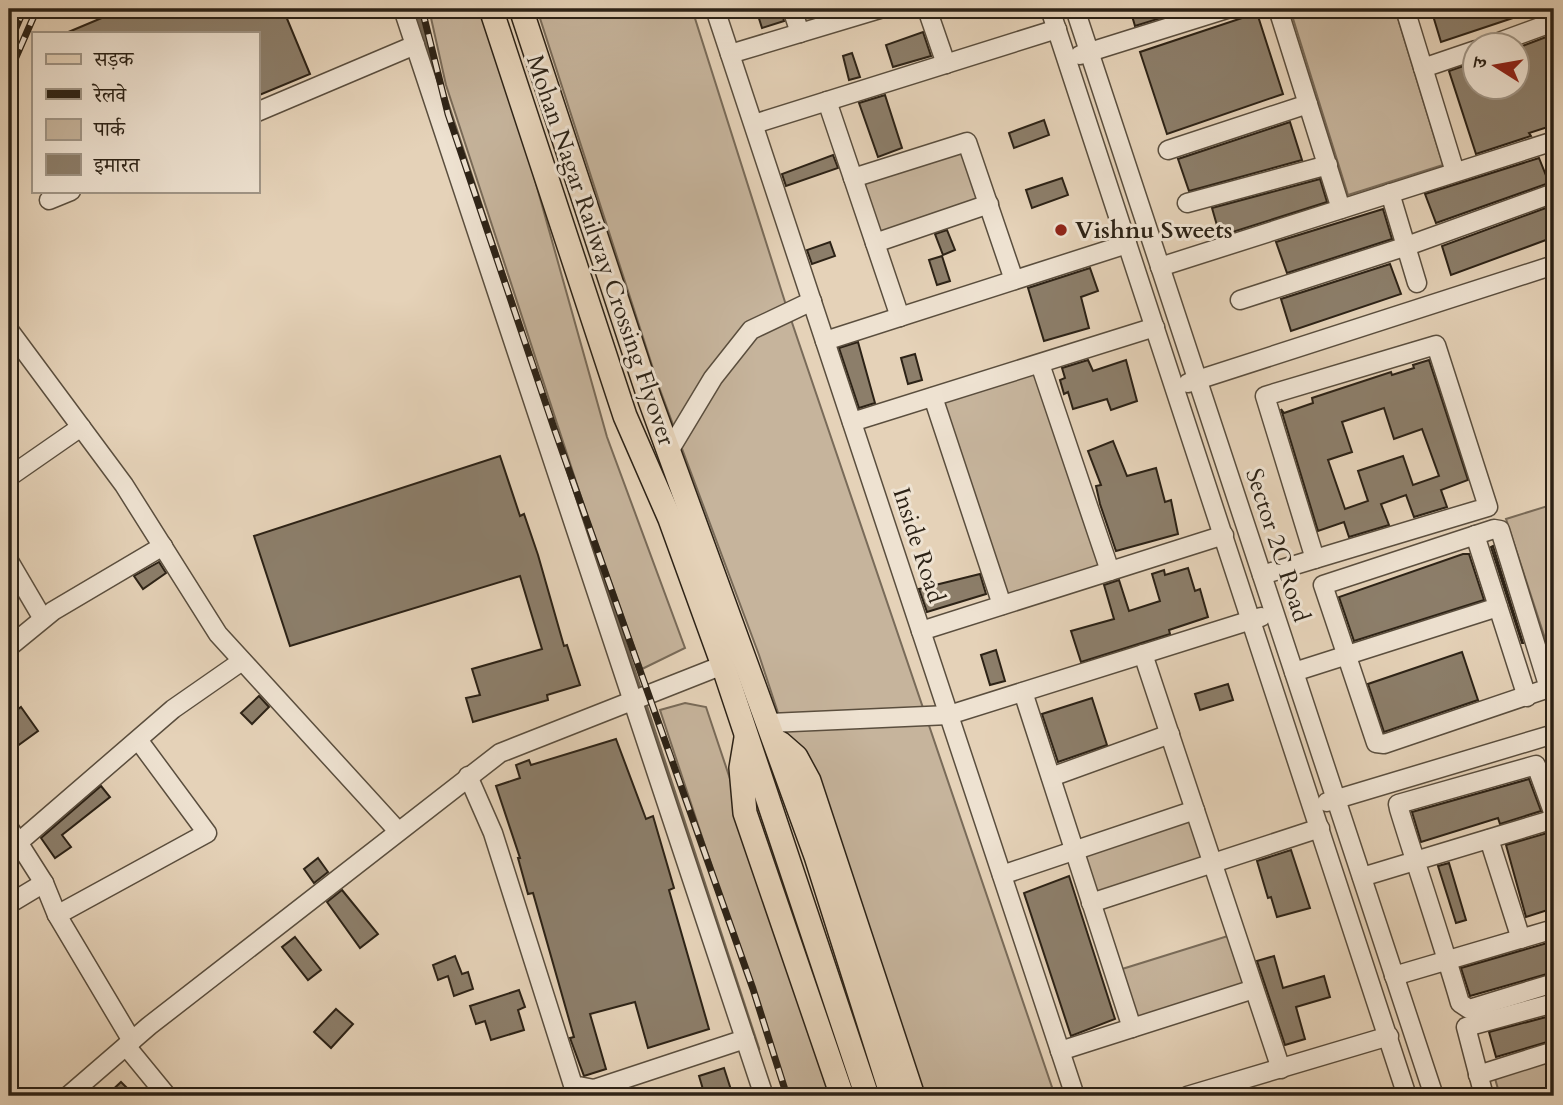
<svg xmlns="http://www.w3.org/2000/svg" width="1563" height="1105" viewBox="0 0 1563 1105" font-family="Cardo,'Noto Serif Devanagari',serif">
<rect width="100%" height="100%" fill="#e5d2b8"/>
<filter id="stains"><feTurbulence type="fractalNoise" baseFrequency=".00286" numOctaves="4"/><feColorMatrix values="0 0 0 0 .2 0 0 0 0 .09 0 0 0 0 .02 0 0 0 .5 -.17"/></filter>
<radialGradient id="worn" r=".72"><stop offset=".6" stop-color="#630" stop-opacity="0"/><stop offset="1" stop-color="#630" stop-opacity=".3"/></radialGradient>
<g fill="#c6b49c" stroke="#796b59" stroke-width="2">
<polygon points="429,9 479,9 524,141 607,437 685,648 642,669 587,515 446,85"/>
<polygon points="537,9 692,9 785,302 1055,1096 904,1096 759,655 659,387"/>
<polygon points="801,9 854,9 805,24"/>
<polygon points="1290,9 1395,9 1443,165 1348,195"/>
<polygon points="965,148 983,201 878,235 861,181"/>
<polygon points="1037,371 1100,567 1006,598 943,401"/>
<polygon points="1554,504 1554,666 1506,519"/>
<polygon points="685,703 706,707 836,1096 788,1096 660,710"/>
<polygon points="1192,817 1206,860 1095,897 1081,854"/>
<polygon points="1231,935 1247,987 1135,1021 1119,970"/>
<polygon points="1554,1058 1554,1090 1533,1096 1500,1096 1494,1075"/>
</g>
<g fill="none" stroke-linecap="round" stroke-linejoin="round">
<g stroke="#756856" stroke-width="4.5">
<polyline points="416,9 641,693"/>
<polyline points="644,701 758,1049"/>
</g>
</g>
<g fill="#8c7e6a" stroke="#2c2216" stroke-width="2" fill-rule="evenodd">
<polygon points="123,9 283,9 310,74 257,96 257,33 66,33"/>
<polygon points="756,9 781,9 784,21 762,28"/>
<polygon points="1130,9 1187,9 1187,10 1135,26"/>
<polygon points="1431,9 1531,9 1531,12 1441,42"/>
<polygon points="1257,13 1283,94 1167,134 1140,52"/>
<polygon points="923,32 931,56 893,67 886,45"/>
<polygon points="1554,34 1554,125 1529,133 1531,136 1476,154 1449,71 1475,62 1475,88 1517,88 1517,48"/>
<polygon points="852,53 860,77 849,80 843,56"/>
<polygon points="885,95 902,148 878,157 859,103"/>
<polygon points="1044,120 1049,135 1014,148 1009,133"/>
<polygon points="1290,122 1302,160 1189,191 1178,159"/>
<polygon points="833,155 838,168 786,186 782,174"/>
<polygon points="1539,158 1549,183 1436,223 1425,194"/>
<polygon points="1062,178 1068,195 1032,208 1026,190"/>
<polygon points="1320,179 1327,202 1220,236 1212,208"/>
<polygon points="1554,205 1554,237 1451,275 1442,246"/>
<polygon points="1383,209 1392,239 1287,273 1276,242"/>
<polygon points="947,230 955,250 943,255 935,234"/>
<polygon points="830,242 835,256 812,264 807,250"/>
<polygon points="942,256 950,281 937,285 929,260"/>
<polygon points="1390,264 1401,294 1291,331 1281,299"/>
<polygon points="1090,268 1098,291 1081,297 1089,328 1044,341 1028,288"/>
<polygon points="858,342 875,403 859,408 839,348"/>
<polygon points="915,354 922,380 908,384 901,358"/>
<polygon points="1088,360 1093,371 1126,360 1137,401 1111,410 1107,399 1073,409 1068,392 1064,394 1060,380 1065,378 1062,368"/>
<path d="M1429 360 1468 480 1441 490 1447 507 1414 517 1406 495 1381 504 1389 525 1349 537 1344 522 1318 531 1281 409 1284 413 1313 403 1312 398 1391 372 1392 375 1414 368 1413 365ZM1384 408 1394 439 1422 429 1439 476 1413 485 1403 456 1358 471 1368 501 1345 509 1328 460 1352 452 1342 422Z"/>
<polygon points="1113,441 1127,476 1156,468 1165,502 1171,500 1178,534 1116,551 1100,504 1096,486 1101,485 1088,451"/>
<polygon points="500,456 520,516 524,514 538,555 564,646 567,645 580,685 547,695 548,700 473,722 466,698 480,695 472,669 542,649 520,576 290,646 254,536"/>
<polygon points="1493,546 1523,643 1522,643 1491,547"/>
<polygon points="1463,554 1469,554 1484,600 1354,641 1339,597"/>
<polygon points="159,562 166,573 143,589 134,576"/>
<polygon points="1188,568 1195,591 1200,589 1208,617 1169,630 1170,634 1081,662 1071,631 1114,619 1104,585 1119,580 1129,611 1160,601 1152,574 1164,570 1165,575"/>
<polygon points="980,574 986,594 927,612 919,589"/>
<polygon points="996,650 1005,681 990,685 981,655"/>
<polygon points="1462,652 1478,700 1384,732 1368,684"/>
<polygon points="1228,684 1233,700 1200,710 1195,694"/>
<polygon points="259,696 269,707 252,724 241,713"/>
<polygon points="1092,698 1107,745 1058,762 1042,714"/>
<polygon points="21,707 38,731 9,752 9,716"/>
<polygon points="616,739 646,819 653,816 674,888 669,890 709,1029 648,1048 635,1002 590,1014 606,1069 584,1076 570,1038 574,1037 533,893 528,894 518,858 520,858 496,786 520,778 516,765 529,760 531,765"/>
<polygon points="1529,779 1541,811 1500,824 1498,818 1421,842 1412,812"/>
<polygon points="101,786 110,797 62,835 71,847 55,858 41,838"/>
<polygon points="1554,831 1554,908 1526,917 1506,845"/>
<polygon points="1291,850 1310,908 1277,917 1271,897 1268,898 1257,861"/>
<polygon points="318,858 328,872 314,883 304,869"/>
<polygon points="1449,863 1466,920 1456,923 1438,866"/>
<polygon points="1069,876 1115,1019 1071,1036 1024,893"/>
<polygon points="342,890 378,934 360,948 327,902"/>
<polygon points="295,937 321,970 308,980 282,947"/>
<polygon points="1554,941 1554,972 1470,996 1461,968"/>
<polygon points="455,956 462,974 468,972 473,989 454,996 448,976 438,980 433,965"/>
<polygon points="1274,956 1283,988 1324,976 1330,997 1296,1007 1305,1039 1285,1045 1257,961"/>
<polygon points="519,990 525,1007 518,1010 524,1030 491,1040 485,1021 476,1024 470,1006"/>
<polygon points="336,1009 353,1024 331,1048 314,1032"/>
<polygon points="1554,1015 1554,1040 1496,1057 1489,1032"/>
<polygon points="724,1068 733,1096 705,1096 699,1076"/>
<polygon points="121,1082 135,1096 106,1096"/>
</g>
<g fill="none" stroke-linecap="round" stroke-linejoin="round">
<defs>
<g id="minor">
<polyline points="403,9 764,1096"/>
<polyline points="715,9 1075,1096"/>
<polyline points="792,9 800,33"/>
<polyline points="927,9 946,64"/>
<polyline points="1050,9 1407,1096"/>
<polyline points="1075,9 1434,1096"/>
<polyline points="1278,9 1341,209"/>
<polyline points="1405,9 1455,172"/>
<polyline points="1488,46 1551,23"/>
<polyline points="730,54 880,9"/>
<polyline points="1080,55 1227,9"/>
<polyline points="1423,68 1476,50"/>
<polyline points="827,101 900,317"/>
<polyline points="257,112 415,45"/>
<polyline points="754,124 1057,29"/>
<polyline points="1168,150 1308,104"/>
<polyline points="853,178 967,142 1014,280"/>
<polyline points="1390,193 1417,283"/>
<polyline points="49,200 71,191"/>
<polyline points="1187,203 1328,165"/>
<polyline points="875,243 989,204"/>
<polyline points="1160,267 1554,141"/>
<polyline points="1240,300 1407,246 1554,193"/>
<polyline points="9,330 124,485 218,634 398,831"/>
<polyline points="825,341 1127,244"/>
<polygon points="1436,345 1488,507 1315,559 1265,396"/>
<polyline points="1040,364 1110,571"/>
<polyline points="1188,383 1554,265"/>
<polyline points="933,397 1002,605"/>
<polyline points="852,422 1155,327"/>
<polyline points="669,451 713,378 751,330 812,301"/>
<polyline points="9,477 81,427"/>
<polygon points="1494,529 1500,530 1549,688 1384,744 1376,743 1323,585"/>
<polyline points="1475,535 1527,697"/>
<polyline points="9,561 43,619"/>
<polyline points="1262,575 1315,559"/>
<polyline points="921,631 1224,535"/>
<polyline points="9,647 53,611 163,546"/>
<polyline points="1143,654 1281,1069"/>
<polyline points="1294,672 1498,607"/>
<polyline points="1023,692 1132,1028"/>
<polyline points="770,723 949,715 1261,617"/>
<polyline points="468,776 493,833 573,1085 594,1089 745,1039"/>
<polyline points="1051,777 1170,734"/>
<polyline points="1327,802 1554,734"/>
<polyline points="9,828 44,883 57,915 132,1041"/>
<polyline points="1489,839 1521,939"/>
<polyline points="19,842 173,709 242,661"/>
<polyline points="1002,875 1195,810"/>
<path d="M1362 877 1415 861 1551 820 1553 812 1536 765 1398 804 1399 809C1419 874 1441 938 1460 1003L1469 1009 1554 983"/>
<polyline points="1091,903 1320,828"/>
<polyline points="9,904 44,883"/>
<polyline points="57,915 207,833 139,741"/>
<polyline points="1394,976 1554,929"/>
<polyline points="126,1046 167,1096"/>
<polyline points="1060,1051 1254,989"/>
<polyline points="1478,1075 1554,1051"/>
<polyline points="68,1096 149,1026 500,753 723,665"/>
<polyline points="1187,1096 1389,1036"/>
<polyline points="1484,1096 1466,1027 1554,1003"/>
</g>
<g id="major">
<polyline points="491,9 625,416 670,519 723,665 867,1096"/>
<polyline points="521,9 650,400 816,856 892,1096"/>
<polyline points="746,738 741,768 745,813 842,1096"/>
<polyline points="780,743 796,757 809,781 913,1096"/>
</g>
</defs>
<use href="#minor" stroke="#5a4e3e" stroke-width="21"/>
<use href="#major" stroke="#2c2216" stroke-width="26"/>
<use href="#minor" stroke="#eee2d1" stroke-width="18"/>
<use href="#major" stroke="#e5d2b8" stroke-width="23"/>
<defs>
<g id="rail">
<polyline points="422,9 448,114 554,428 753,989 787,1096"/>
<polyline points="9,14 11,9"/>
<polyline points="9,44 24,9"/>
<polyline points="9,73 37,9"/>
</g>
</defs>
<use href="#rail" stroke="#2c2216" stroke-width="7"/>
<use href="#rail" stroke="#eee2d1" stroke-width="4.5" stroke-dasharray="13" stroke-linecap="butt"/>
</g>
<circle fill="#8f2418" stroke="#eee2d1" stroke-width="2.5" cx="1061" cy="230" r="7"/>
<g text-anchor="middle" stroke-width="6" stroke-linejoin="round" paint-order="stroke">
<g font-size="24" font-weight="bold" fill="#2c2216" stroke="#eee2d1" text-anchor="start">
<text x="1075" y="238">Vishnu Sweets</text>
</g>
<g font-size="24" fill="#2c2216" stroke="#eee2d1">
<text transform="translate(601 250) rotate(71)" y="8">Mohan Nagar Railway Crossing Flyover</text>
<text transform="translate(919 545) rotate(72)" y="8">Inside Road</text>
<text transform="translate(1278 545) rotate(72)" y="8">Sector 2C Road</text>
</g>
</g>
<rect width="1563" height="1105" fill="none" stroke="#e5d2b8" stroke-width="35"/>
<rect x="10" y="10" width="1542" height="1084" fill="none" stroke="#2c2216" stroke-width="3.5"/>
<rect x="18" y="18" width="1528" height="1070" fill="none" stroke="#2c2216" stroke-width="2"/>
<rect x="32" y="32" width="228" height="161" fill="#eee2d1" stroke="#a09586" stroke-width="2"/>
<rect x="46" y="54" width="35" height="10" fill="#e5d2b8" stroke="#a09586" stroke-width="2"/>
<text x="94" y="66" font-size="21" fill="#2c2216">सड़क</text>
<rect x="46" y="89" width="35" height="10" fill="#2c2216" stroke="#a09586" stroke-width="2"/>
<text x="94" y="102" font-size="21" fill="#2c2216">रेलवे</text>
<rect x="46" y="119" width="35" height="21" fill="#c6b49c" stroke="#a09586" stroke-width="2"/>
<text x="94" y="136" font-size="21" fill="#2c2216">पार्क</text>
<rect x="46" y="154" width="35" height="21" fill="#8c7e6a" stroke="#a09586" stroke-width="2"/>
<text x="94" y="172" font-size="21" fill="#2c2216">इमारत</text>
<g transform="translate(1496 66) rotate(281)"><circle r="33" fill="#eee2d1" stroke="#a09586" stroke-width="2"/>
<path d="M0-5L12 26L0 18L-12 26Z" fill="#8f2418"/>
<text y="-10" font-size="19" font-weight="bold" text-anchor="middle" fill="#2c2216">उ</text>
</g>
<rect width="100%" height="100%" filter="url(#stains)"/>
<rect width="100%" height="100%" fill="url(#worn)"/>
</svg>
